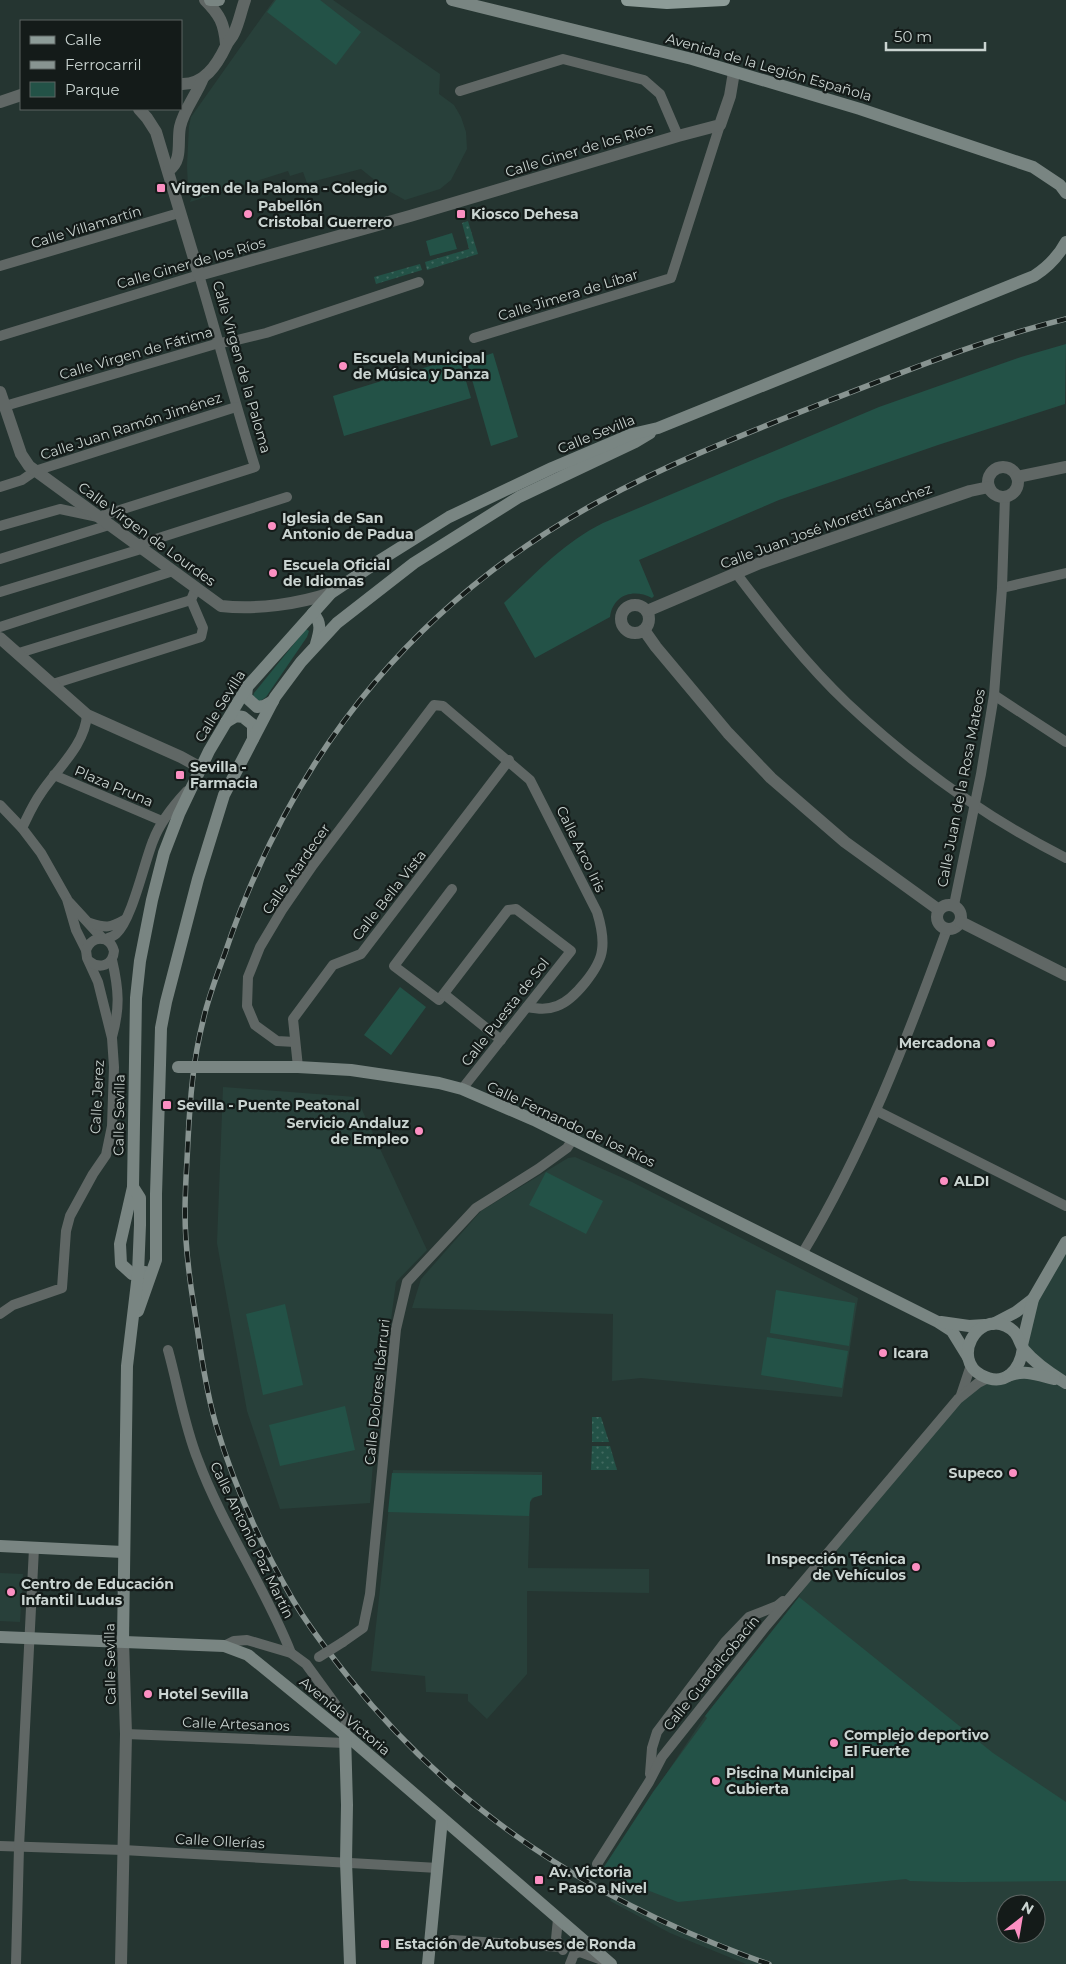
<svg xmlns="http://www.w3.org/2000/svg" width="1066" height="1964" viewBox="0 0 1066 1964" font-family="Montserrat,sans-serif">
<defs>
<pattern id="garden-dots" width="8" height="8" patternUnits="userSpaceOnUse" patternTransform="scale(1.25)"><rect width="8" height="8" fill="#235247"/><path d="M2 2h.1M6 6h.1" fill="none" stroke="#426a60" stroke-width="1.8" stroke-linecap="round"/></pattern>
</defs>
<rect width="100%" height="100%" fill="#253531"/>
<g fill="#28403a" fill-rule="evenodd">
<polygon points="274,0 333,0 440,74 439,94 454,105 461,117 466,132 467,149 451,180 440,189 405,200 387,190 361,169 307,183 303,172 290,176 288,171 190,202 193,194 188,188 187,166 189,126 191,117"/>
<polygon points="223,1087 356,1097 427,1250 396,1282 385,1365 377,1368 379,1381 370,1503 280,1509 247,1411 217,1243"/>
<polygon points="575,1157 632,1182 858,1298 842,1397 641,1378 612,1381 613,1314 412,1308 421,1279 481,1211 568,1158"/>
<path d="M1066 1238V1964H746L670 1933 610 1901 621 1880 602 1870 705 1716 799 1597 801 1592 966 1385 1024 1366 1040 1370 1026 1342 1025 1309ZM1006 1904H1036V1934H1006Z"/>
<polygon points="393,1470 542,1472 542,1495 536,1495 530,1502 528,1568 649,1569 649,1593 527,1591 527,1674 487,1719 468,1701 468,1694 426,1692 425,1676 371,1671"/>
<polygon points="0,1573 23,1574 20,1622 0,1621"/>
</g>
<g fill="#235247">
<polygon points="276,0 320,0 361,32 336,65 267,12"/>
<polygon points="452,233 457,249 430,256 426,241"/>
<path d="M1066 344 1065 404 938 445 779 500 639 560 654 596 652 598C633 588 613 595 610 617L535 658 504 603C536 573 563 543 603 523L879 407 1021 357Z"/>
<polygon points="493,353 518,437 491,446 467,362"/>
<polygon points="459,357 471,398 344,436 333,396"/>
<polygon points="306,629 309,631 307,637 266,697 259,702 253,696 254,693"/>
<polygon points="400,987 426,1007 391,1055 364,1035"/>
<polygon points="546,1172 603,1201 586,1234 529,1205"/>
<polygon points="776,1290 855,1303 849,1346 770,1333"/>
<polygon points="285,1304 303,1385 263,1395 246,1314"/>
<polygon points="767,1337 848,1351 842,1388 761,1375"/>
<polygon points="345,1406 355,1450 280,1466 269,1425"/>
<polygon points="392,1473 542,1475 542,1495 532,1498 530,1502 529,1516 388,1512"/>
<path d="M799 1597 993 1753 1066 1802V1881C1014 1881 962 1883 910 1881L906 1879 678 1902 616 1878 602 1870 653 1792 707 1718 705 1716Z"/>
</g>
<g fill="url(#garden-dots)">
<polygon points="468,221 478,254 427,270 425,262 469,249 462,223"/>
<polygon points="420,264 422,270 376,284 374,277"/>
<polygon points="592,1417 601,1417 609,1442 592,1442"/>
<polygon points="592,1446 610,1446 617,1470 591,1470"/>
</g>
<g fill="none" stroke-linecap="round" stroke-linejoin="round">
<g stroke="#606765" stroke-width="10">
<polyline points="460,91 563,59 644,80 660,94 678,136"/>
<polyline points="0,266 179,213"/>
<path d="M0 336 199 275C218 339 235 403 255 467L98 517 60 509 0 526"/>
<polyline points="474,338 671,278 720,125"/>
<polyline points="5,406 219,343 233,341 266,333 419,282"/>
<polyline points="0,487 22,480 35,471 236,407"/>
<polyline points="137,545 287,497"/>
<polyline points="0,559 109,525"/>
<path d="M736 573C770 618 806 664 847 703 912 764 986 818 1066 858"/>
<polyline points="1002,588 1066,573"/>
<polyline points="0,592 141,549"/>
<polyline points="0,627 173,571"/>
<polyline points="19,653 191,600"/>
<polyline points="53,684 201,637 203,628 191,600 196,588"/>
<polyline points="994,695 1066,742"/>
<polyline points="54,775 162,821"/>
<polyline points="0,805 22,828 41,853 67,899 76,930 86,950 87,958 98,982 112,1038 114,1067 112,1126 106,1155 93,1174 70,1216 66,1231 62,1288 13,1305 0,1314"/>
<path d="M22 828C28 816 33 804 41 793 57 769 85 745 87 715"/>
<polyline points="452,889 394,966 439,1000 508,910 516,909 571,951 462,1089"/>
<polyline points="69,902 103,939"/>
<polyline points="954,905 981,774 994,695 1002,588 1005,496"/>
<path d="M90 923C106 928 110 928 124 920"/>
<path d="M105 939C108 938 113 937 116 934 132 920 144 863 153 841 160 822 173 806 187 791"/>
<path d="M86 950C92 935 110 935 114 951 113 965 100 970 89 961"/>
<path d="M112 960C119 990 120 1008 112 1037"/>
<polyline points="444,994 501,1040"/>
<path d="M295 1042 277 1041 255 1025 247 1006 248 977 260 947 282 910 313 865 434 705 443 706 530 780 597 912C601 925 604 937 602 950 600 968 574 1000 557 1006 547 1010 538 1009 527 1007"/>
<polyline points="298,1067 293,1019 333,965 361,954 509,760"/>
<polyline points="877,1111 1066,1206"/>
<path d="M802 1254C864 1151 906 1042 947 929"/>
<path d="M168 1350C178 1386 184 1425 198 1460 223 1527 265 1587 291 1653"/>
<polyline points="961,1395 971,1365"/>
<polyline points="343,1642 363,1628 370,1594 396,1329 407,1282 476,1208 538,1169 567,1148 573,1139"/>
<polyline points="224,1646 234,1641 247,1640 291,1653 306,1664 346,1719 345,1734"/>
<polyline points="126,1734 345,1743"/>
<polyline points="650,1774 652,1748 657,1732 725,1642 749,1617 777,1606 783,1601"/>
<polyline points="0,1846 123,1850 438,1868"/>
<polyline points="597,1864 649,1782 662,1757 766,1626 958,1399 978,1383 988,1378"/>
<polyline points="558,1919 556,1939 563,1950"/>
<polyline points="452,1940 561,1947"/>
<polyline points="16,1964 19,1847 34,1548"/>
<polyline points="570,1964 574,1954 580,1952 602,1960"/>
</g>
<g stroke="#606765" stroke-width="12">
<path d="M205 0C220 15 224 23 226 44"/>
<path d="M181 84C204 85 217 65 226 46 228 41 232 38 234 33 239 23 241 11 245 0"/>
<polyline points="0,102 21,95"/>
<polyline points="139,109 147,118 156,132 199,275 410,216 678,136 720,125 730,96 734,72"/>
<path d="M169 170C183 160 177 142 180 127 183 111 197 94 203 78"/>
<path d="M0 392 21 454 29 466 221 606C257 610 298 604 331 593"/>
<circle cx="1003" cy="482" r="15"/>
<polyline points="1017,477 1066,467"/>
<circle cx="635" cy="619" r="14"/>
<polyline points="647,611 760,563 970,491 989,487"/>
<polyline points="644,630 656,647 728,733 771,778 845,842 939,910"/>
<polyline points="0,638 87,715 181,757 201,768"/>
<circle cx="949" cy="917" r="12"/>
<polyline points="961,922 1066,975"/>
<polyline points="121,1964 126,1734 123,1641"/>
</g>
<g stroke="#798582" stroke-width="12">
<polyline points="210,0 219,0"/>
<polyline points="452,0 692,59 860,109 1033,167 1060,185 1066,193"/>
<path d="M313 613C322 623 320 631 316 644"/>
<polyline points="247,687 246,697 257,707 264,706 273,701"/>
<polyline points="226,722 236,716 243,717 253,725 253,739"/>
<polyline points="216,1067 298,1067 351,1070 439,1083 462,1089 534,1120 938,1322 952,1331 968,1357"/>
<polyline points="133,1187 120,1244 121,1264 132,1274 145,1272"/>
<polyline points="138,1311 156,1260 156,1194 160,1065 161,1028 166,1002 198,879 224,795 275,697 301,662 337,623 414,563 519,497 635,442 650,433"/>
<polyline points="941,1322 969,1326 985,1325"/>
<polyline points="993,1324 1016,1312 1033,1299"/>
<polyline points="1022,1345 1033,1299 1066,1242"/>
<path d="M1023 1348C1020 1370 1005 1388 981 1375 952 1359 976 1312 1006 1326 1019 1332 1018 1341 1024 1350 1035 1363 1051 1374 1066 1383"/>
<path d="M1008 1376C1025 1369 1038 1375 1054 1379"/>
<polyline points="0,1546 123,1552"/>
<polyline points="0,1637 224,1646 248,1655 345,1734 611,1964"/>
<path d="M123 1641 127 1366 138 1274 140 1225V1198L133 1187 136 998 140 961 152 900 164 853 179 814 209 751 247 687 331 593 382 559 449 517 552 468 632 434 658 428 1034 276C1048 267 1058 257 1066 242"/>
<polyline points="345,1734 347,1805 346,1862 350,1964"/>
<polyline points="428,1964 442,1819"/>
</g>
<polyline stroke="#8d9c98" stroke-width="12" points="627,0 667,3 724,0"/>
<defs>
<path id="rail" d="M769 1964C750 1958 731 1950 713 1943 569 1885 446 1799 349 1678 329 1653 309 1627 293 1600 261 1545 234 1486 216 1425 205 1387 200 1346 194 1307 189 1276 185 1243 185 1212 185 1188 187 1164 188 1140 190 1100 193 1060 203 1021 208 998 217 975 225 953 258 855 308 761 375 682 437 609 514 548 598 502 671 462 750 432 828 401 906 371 984 339 1066 319"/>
</defs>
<use href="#rail" stroke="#889491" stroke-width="5.5"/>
<use href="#rail" stroke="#141b19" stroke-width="4" stroke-dasharray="11" stroke-linecap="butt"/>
<polyline stroke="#606765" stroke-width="10" points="319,1657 343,1642"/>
<polyline stroke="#798582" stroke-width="12" points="178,1067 216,1067"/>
</g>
<g fill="#fc8fc2" stroke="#141b19" stroke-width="2">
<rect x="156" y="183" width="10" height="10" rx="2.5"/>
<circle cx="248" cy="214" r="5"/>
<rect x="456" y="209" width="10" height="10" rx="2.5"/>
<circle cx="343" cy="366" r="5"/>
<circle cx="272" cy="526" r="5"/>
<circle cx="273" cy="573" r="5"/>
<rect x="175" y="770" width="10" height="10" rx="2.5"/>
<circle cx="991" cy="1043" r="5"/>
<rect x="162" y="1100" width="10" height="10" rx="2.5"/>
<circle cx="419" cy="1131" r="5"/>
<circle cx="944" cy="1181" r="5"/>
<circle cx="883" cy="1353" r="5"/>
<circle cx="1013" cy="1473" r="5"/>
<circle cx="916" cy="1567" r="5"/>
<circle cx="11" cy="1592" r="5"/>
<circle cx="148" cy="1694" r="5"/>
<circle cx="834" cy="1743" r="5"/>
<circle cx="716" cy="1781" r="5"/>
<rect x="534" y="1875" width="10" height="10" rx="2.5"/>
<rect x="380" y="1939" width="10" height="10" rx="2.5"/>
</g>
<g text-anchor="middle" stroke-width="4.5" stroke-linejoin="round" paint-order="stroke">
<g font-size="14" fill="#cad4d1" stroke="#141b19">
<text transform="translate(769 67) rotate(16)" y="5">Avenida de la Legión Española</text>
<text transform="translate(579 150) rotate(-17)" y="5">Calle Giner de los Ríos</text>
<text transform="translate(86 227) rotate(-17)" y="5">Calle Villamartín</text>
<text transform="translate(191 263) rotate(-16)" y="5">Calle Giner de los Ríos</text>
<text transform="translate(568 295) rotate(-17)" y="5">Calle Jimera de Líbar</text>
<text transform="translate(136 353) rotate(-16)" y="5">Calle Virgen de Fátima</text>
<text transform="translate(242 367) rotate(74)" y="5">Calle Virgen de la Paloma</text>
<text transform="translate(131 426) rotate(-18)" y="5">Calle Juan Ramón Jiménez</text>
<text transform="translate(596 434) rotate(-22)" y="5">Calle Sevilla</text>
<text transform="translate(826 526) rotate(-20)" y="5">Calle Juan José Moretti Sánchez</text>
<text transform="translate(147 534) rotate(36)" y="5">Calle Virgen de Lourdes</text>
<text transform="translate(220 706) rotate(-58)" y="5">Calle Sevilla</text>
<text transform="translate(114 786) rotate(23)" y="5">Plaza Pruna</text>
<text transform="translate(961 788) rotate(-79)" y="5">Calle Juan de la Rosa Mateos</text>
<text transform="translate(581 849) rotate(64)" y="5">Calle Arco Iris</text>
<text transform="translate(296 869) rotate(-55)" y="5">Calle Atardecer</text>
<text transform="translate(389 895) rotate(-52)" y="5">Calle Bella Vista</text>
<text transform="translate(505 1012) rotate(-52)" y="5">Calle Puesta de Sol</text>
<text transform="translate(97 1097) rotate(-87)" y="5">Calle Jerez</text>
<text transform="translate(119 1115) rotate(-89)" y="5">Calle Sevilla</text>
<text transform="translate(571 1124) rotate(25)" y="5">Calle Fernando de los Ríos</text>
<text transform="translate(377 1392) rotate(-84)" y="5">Calle Dolores Ibárruri</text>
<text transform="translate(252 1540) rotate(64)" y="5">Calle Antonio Paz Martín</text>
<text transform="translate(110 1664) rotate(-91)" y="5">Calle Sevilla</text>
<text transform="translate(711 1673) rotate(-51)" y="5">Calle Guadalcobacín</text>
<text transform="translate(345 1716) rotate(40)" y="5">Avenida Victoria</text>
<text transform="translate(236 1724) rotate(2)" y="5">Calle Artesanos</text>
<text transform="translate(220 1841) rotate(3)" y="5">Calle Ollerías</text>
</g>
<g font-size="14" font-weight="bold" fill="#cad4d1" stroke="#141b19" text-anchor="start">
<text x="171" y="193">Virgen de la Paloma - Colegio</text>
<text x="258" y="211">Pabellón<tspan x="258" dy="16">Cristobal Guerrero</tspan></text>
<text x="471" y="219">Kiosco Dehesa</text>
<text x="353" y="363">Escuela Municipal<tspan x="353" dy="16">de Música y Danza</tspan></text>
<text x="282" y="523">Iglesia de San<tspan x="282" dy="16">Antonio de Padua</tspan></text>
<text x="283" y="570">Escuela Oficial<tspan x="283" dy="16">de Idiomas</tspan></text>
<text x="190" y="772">Sevilla -<tspan x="190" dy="16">Farmacia</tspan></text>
<text x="981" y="1048" text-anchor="end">Mercadona</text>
<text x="177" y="1110">Sevilla - Puente Peatonal</text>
<text x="409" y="1128" text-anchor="end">Servicio Andaluz<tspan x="409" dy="16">de Empleo</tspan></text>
<text x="954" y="1186">ALDI</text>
<text x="893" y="1358">Icara</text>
<text x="1003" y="1478" text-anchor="end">Supeco</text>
<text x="906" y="1564" text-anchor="end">Inspección Técnica<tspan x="906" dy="16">de Vehículos</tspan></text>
<text x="21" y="1589">Centro de Educación<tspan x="21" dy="16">Infantil Ludus</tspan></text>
<text x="158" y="1699">Hotel Sevilla</text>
<text x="844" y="1740">Complejo deportivo<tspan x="844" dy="16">El Fuerte</tspan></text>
<text x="726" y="1778">Piscina Municipal<tspan x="726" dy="16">Cubierta</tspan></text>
<text x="549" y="1877">Av. Victoria<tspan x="549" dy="16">- Paso a Nivel</tspan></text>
<text x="395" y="1949">Estación de Autobuses de Ronda</text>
</g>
</g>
<rect x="20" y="20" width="162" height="90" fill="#141b19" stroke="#5d6563"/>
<rect x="30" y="36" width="25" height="8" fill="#8d9c98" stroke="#5d6563"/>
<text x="65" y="45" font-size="15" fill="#cad4d1">Calle</text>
<rect x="30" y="61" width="25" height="8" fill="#889491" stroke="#5d6563"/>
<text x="65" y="70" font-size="15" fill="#cad4d1">Ferrocarril</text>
<rect x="30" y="82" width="25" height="15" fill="#235247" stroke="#5d6563"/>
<text x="65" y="95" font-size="15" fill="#cad4d1">Parque</text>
<g transform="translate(1021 1919) rotate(31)"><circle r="24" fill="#141b19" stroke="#5d6563"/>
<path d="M0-4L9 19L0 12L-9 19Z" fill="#fc8fc2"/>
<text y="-8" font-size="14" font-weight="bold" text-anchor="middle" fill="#cad4d1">N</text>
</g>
<path d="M886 42v8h99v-8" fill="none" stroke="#cad4d1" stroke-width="2.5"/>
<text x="894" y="42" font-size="15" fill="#cad4d1" stroke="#141b19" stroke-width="4" paint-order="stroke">50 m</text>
</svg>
